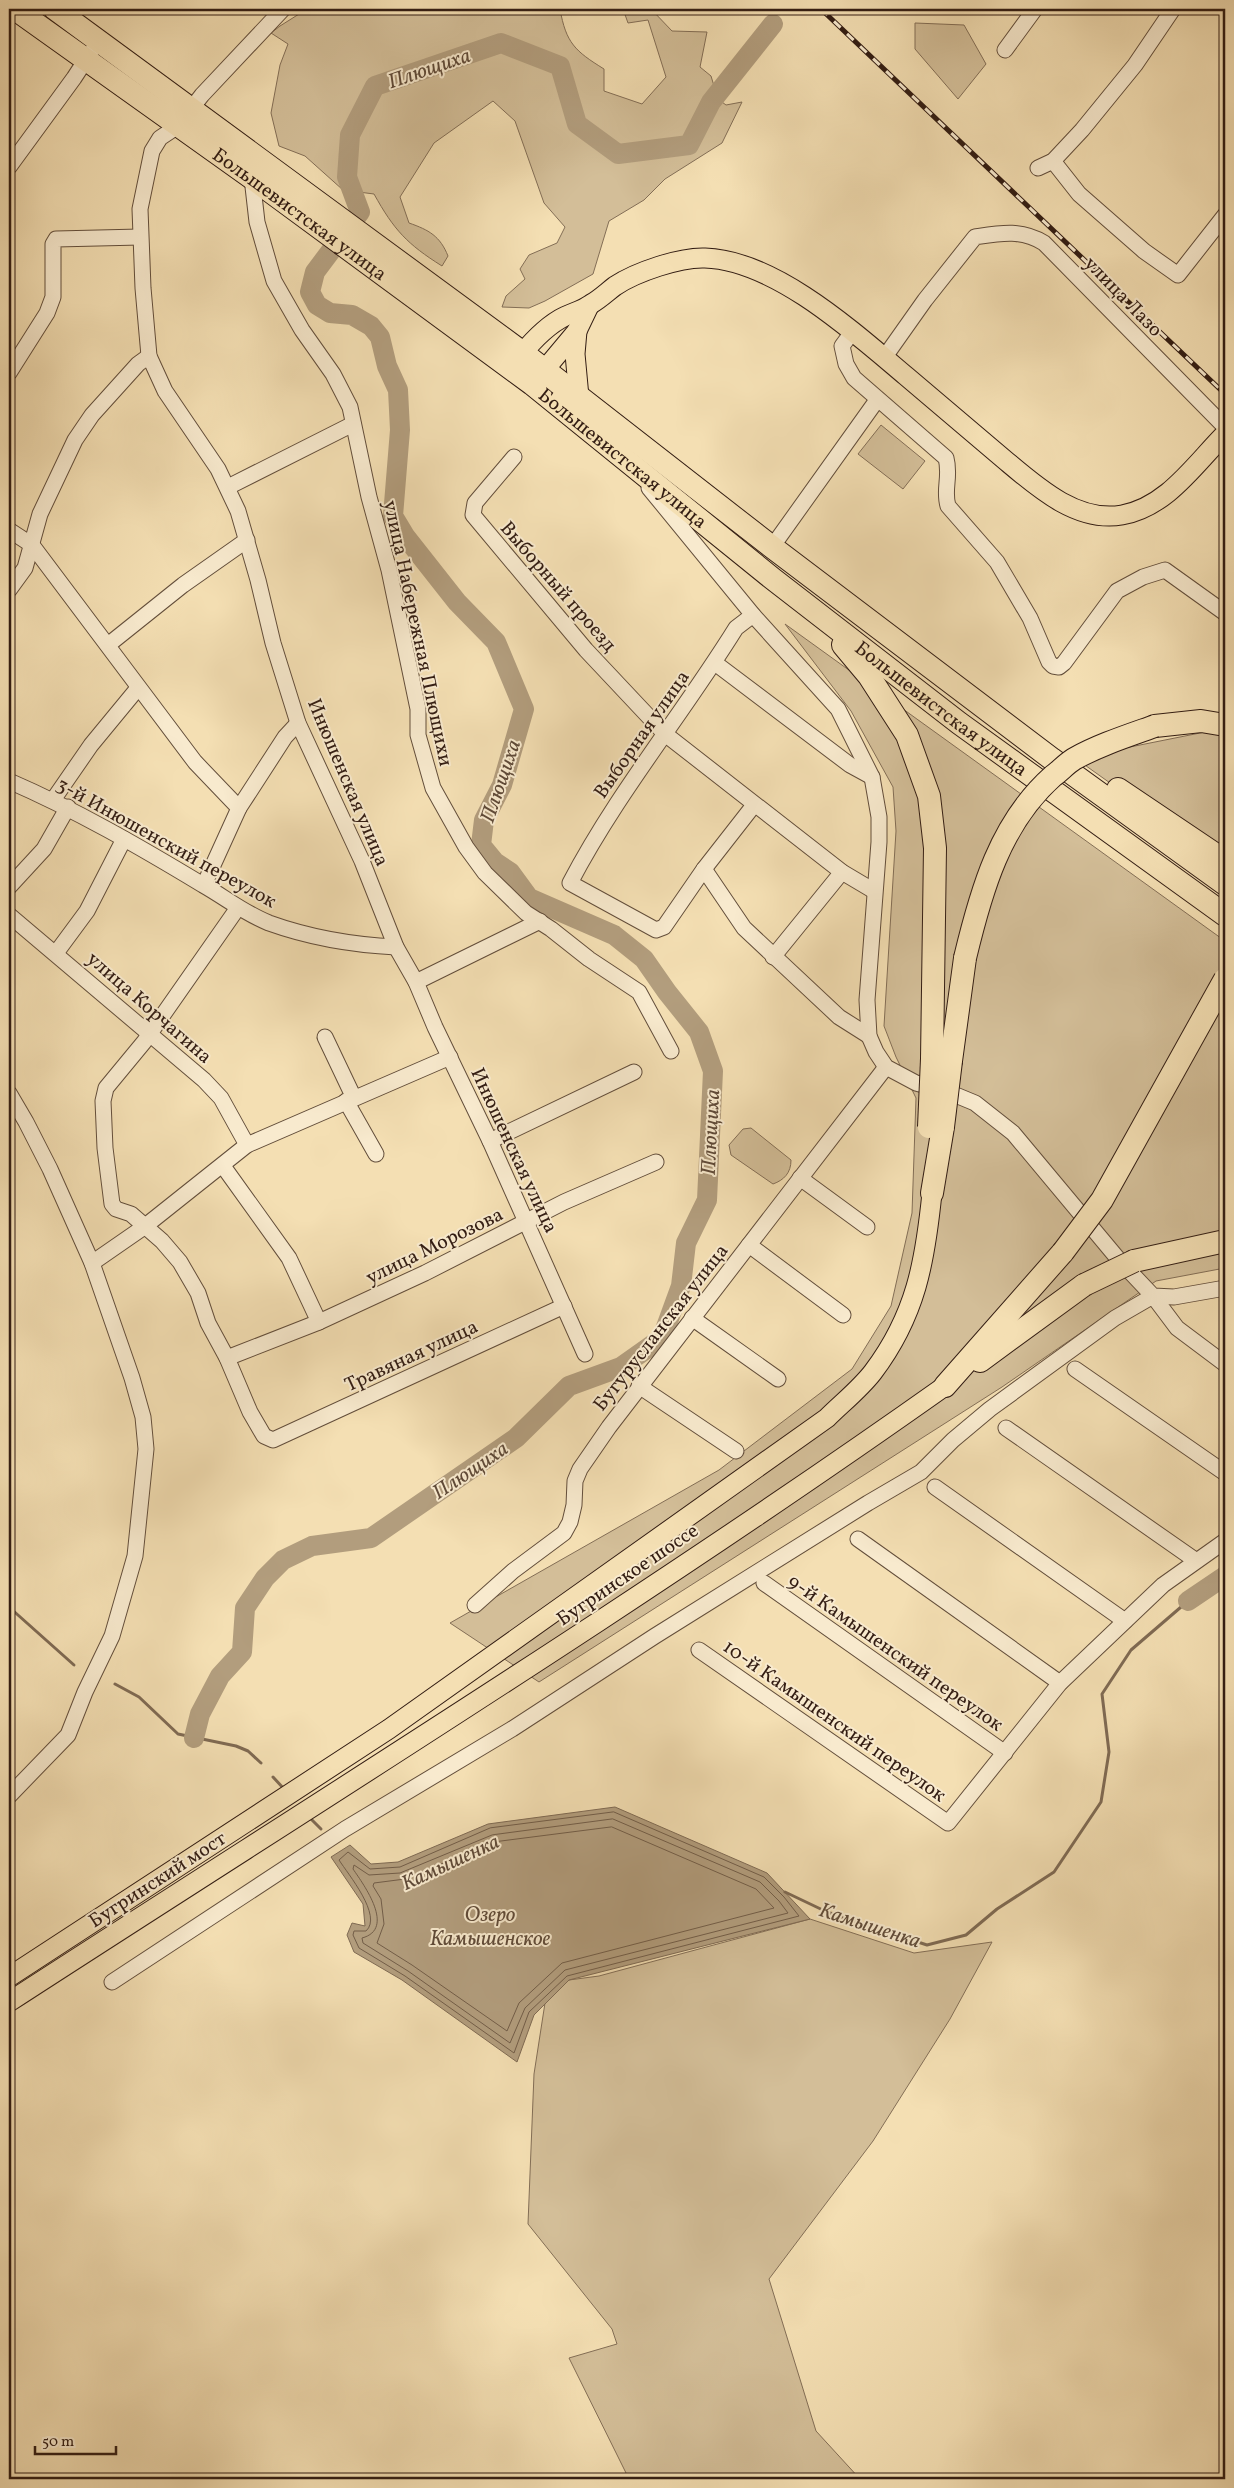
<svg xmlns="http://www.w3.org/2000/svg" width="1234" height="2488" viewBox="0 0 1234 2488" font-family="Vollkorn,serif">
<rect width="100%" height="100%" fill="#f4dfb3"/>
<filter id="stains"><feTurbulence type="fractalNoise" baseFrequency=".004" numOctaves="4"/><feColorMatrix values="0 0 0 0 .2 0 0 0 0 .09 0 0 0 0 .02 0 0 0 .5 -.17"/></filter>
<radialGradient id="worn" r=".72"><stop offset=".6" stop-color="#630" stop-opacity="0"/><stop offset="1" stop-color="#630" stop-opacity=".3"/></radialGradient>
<g fill="#d3be98" stroke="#836e56">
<path d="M307 9H560C566 43 575 51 604 69V91L642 104 666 77 648 20 628 23 623 9H651L672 31 707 32 700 67 711 76 718 99 726 105 742 102 722 143 665 179 644 200 609 221 593 274 545 301 529 308 502 307 506 296 525 279 520 269 529 255 557 243 565 227 544 203 515 121 493 101 434 143 400 197 409 223C429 230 440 236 448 256L442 266C407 244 394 230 374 194L343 190 305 156 279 146 271 113 280 65 288 44 271 33 280 26Z"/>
<polygon points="915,23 964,25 986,64 958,99 915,49"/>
<polygon points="881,425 925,461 903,489 858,454"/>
<polygon points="785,624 1225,941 1225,1268 1156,1281 1002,1387 539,1682 450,1623 719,1470 852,1369 891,1306 912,1213 916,1098 896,1057 884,1026 896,831 893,787 851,711"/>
<polygon points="1225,728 1225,865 1075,758"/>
<path d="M751 1128 791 1160C791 1173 784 1180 773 1184L731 1155 729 1145 743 1129Z"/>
<polygon points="810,1919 914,1953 992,1942 950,2019 873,2141 769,2279 816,2431 860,2479 629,2479 569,2358 617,2344 612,2329 528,2224 534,2074 545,2003 569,1980 599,1976"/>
</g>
<polygon fill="#b29d7d" stroke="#7f6a53" points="615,1807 767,1873 810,1919 569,1980 534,2015 517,2062 402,1980 354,1952 347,1935 352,1923 365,1926 363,1904 331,1857 350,1845 371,1864 398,1862 488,1824"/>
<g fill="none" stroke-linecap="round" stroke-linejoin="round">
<g stroke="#725d48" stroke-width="1">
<path d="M614 1812 764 1877 784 1897 799 1916 567 1976 529 2012 514 2053 405 1976 359 1948 353 1935 354 1931H366C383 1916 348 1874 339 1860L348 1852 370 1869 400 1867 490 1828Z"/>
<path d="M613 1819 760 1882 779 1901 788 1913 565 1970 525 2008 510 2043 408 1971 363 1943 362 1938C396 1929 364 1885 353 1869L354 1865 369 1875 400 1873 492 1835Z"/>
<polygon points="612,1827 756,1889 774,1908 562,1963 519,2003 507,2031 412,1965 377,1943 384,1924 381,1899 373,1886 374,1883 405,1879 494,1842"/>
</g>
<g stroke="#7f6a53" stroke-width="3">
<polyline points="9,1607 74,1665"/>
<polyline points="115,1684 139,1697 178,1734 236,1746 248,1751 261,1763"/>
<polyline points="273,1777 285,1790"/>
<polyline points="309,1817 321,1829"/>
<polyline points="785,1892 827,1912 927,1945 966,1935 997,1909 1054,1872 1101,1802 1109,1752 1102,1694 1131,1650 1188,1601"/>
</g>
<g stroke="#b29d7d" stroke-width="20">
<polyline points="1188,1601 1225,1576"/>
<polyline points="194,1738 200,1714 220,1676 242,1652 245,1608 265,1578 283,1560 312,1546 371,1538 516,1438 569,1386 621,1367 662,1338 681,1286 686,1243 707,1200 713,1071 699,1032 667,992 644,959 614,935 529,898 510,872 495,862 481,845 484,820 502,785 524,709 496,642 457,602 405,536 393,516 400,430 398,390 387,366 380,337 371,326 352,315 330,313 317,305 310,292 315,272 360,212 347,177 350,135 375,86 501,43 560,66 577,124 618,154 689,145 711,102 773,24"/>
</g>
<defs>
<g id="minor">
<polyline points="283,9 202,95 178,126 160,138 152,151 140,209 143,288 149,356 165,391 218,469 238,511 258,580 273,643 298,723 362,861 396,947 416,982 435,1027 490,1141 585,1354"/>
<polyline points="1005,50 1035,9"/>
<polyline points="1053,161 1079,194 1144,251 1178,275 1225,215"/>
<polyline points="9,167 74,78 91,52"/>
<polyline points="1038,168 1053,161 1082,130 1135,65 1173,9"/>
<polyline points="252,178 257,222 274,281 302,330 333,374 350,407 369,497 389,570 418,709 418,735 433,788 466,847 485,873 526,913 551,929 589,959 639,992 671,1051"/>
<path d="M853 331 842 346 846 364 854 378 946 458C951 476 943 490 948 506L997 562 1030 618 1049 662 1053 666 1059 667 1064 663 1117 591 1143 577 1165 570 1225 613"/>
<path d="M884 358 925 300 975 237C1001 233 1021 229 1044 243L1225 427"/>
<polyline points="9,373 47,313 53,297 53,244 56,239 140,237"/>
<polyline points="514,457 475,503 473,515 586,650 665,734 842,872 874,891"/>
<polyline points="228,487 353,424"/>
<polyline points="649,488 753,615 838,709 872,777 879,817 879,842 867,1000 869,1036 876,1052 886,1067 916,1083 946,1091 975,1103 1013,1133 1119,1260 1153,1296 1174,1297 1225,1288"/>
<polyline points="9,530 32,545 195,762 239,808 285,737 298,723"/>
<polyline points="772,547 877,400"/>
<polyline points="9,590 25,568 40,514 75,440 92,415 138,364 149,356"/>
<path d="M753 615 736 628C682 715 617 793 570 883L656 930 664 927 704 869 754 805"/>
<polyline points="108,645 183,585 247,540"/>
<polyline points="715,663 850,765 872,777"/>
<path d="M9 781C76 810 140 847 203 885 226 898 244 913 269 923 308 937 354 945 396 947"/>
<polyline points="53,800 91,745 138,688"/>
<polyline points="704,869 744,928 839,1017 869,1036"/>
<polyline points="204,885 239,808"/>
<polyline points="9,887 44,849 68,807"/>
<polyline points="237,909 144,1042 106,1088 103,1101 105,1148 112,1204 116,1209 131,1214 162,1241 180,1262 198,1293 208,1323 227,1358 250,1412 264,1436 273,1440 564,1306"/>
<polyline points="9,915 204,1080 221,1098 247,1145"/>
<polyline points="56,953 87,911 124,839"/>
<polyline points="773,957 842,872"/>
<polyline points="416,982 540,921"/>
<polyline points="325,1037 354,1098"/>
<polyline points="9,1093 26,1122 50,1169 92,1263 132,1378 143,1417 146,1449 135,1556 112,1636 85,1692 68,1735 9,1796"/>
<polyline points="346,1101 376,1154"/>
<polyline points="490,1141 634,1072"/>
<polyline points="223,1166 289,1258 319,1322"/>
<polyline points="800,1178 867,1227"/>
<polyline points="749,1245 843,1315"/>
<polyline points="92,1263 144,1227 247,1145 450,1057"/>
<polyline points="692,1318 778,1379"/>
<polyline points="227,1358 319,1322 425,1273 564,1202 656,1162"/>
<polyline points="1075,1369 1225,1473"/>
<polyline points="639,1386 736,1451"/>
<polyline points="1006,1428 1195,1560"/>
<polyline points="935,1487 1125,1621"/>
<polyline points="858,1539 1060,1683"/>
<polyline points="764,1583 1005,1753"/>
<polyline points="475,1605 513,1571 564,1533 570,1522 574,1505 575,1481 580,1469 609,1427 886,1067"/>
<polyline points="699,1650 948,1823 1060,1683 1163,1585 1225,1541"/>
<polyline points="112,1982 345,1829 512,1729 655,1636 868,1503 921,1472 953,1440 990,1409 1115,1318 1153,1296 1177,1328 1225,1364"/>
</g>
<g id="major">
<polyline points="577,331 575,354 579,397"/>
<path d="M514 364C526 348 543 329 560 319 570 313 582 311 591 304 600 299 607 292 615 286 636 272 680 257 705 258 775 260 855 333 906 376 939 404 972 432 1005 460 1037 487 1077 523 1122 515 1167 507 1195 464 1225 434"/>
<polyline points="536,380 577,331 589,306"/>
<path d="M9 1977 389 1729 827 1418C842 1403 860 1389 873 1372 916 1315 925 1262 932 1193"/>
<path d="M9 2002C322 1799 640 1602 945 1386"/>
</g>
<g id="highway">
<path id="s1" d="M15 9 252 178 532 384 773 579 959 723 1225 915"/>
<polyline points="55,9 523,353 772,547 1052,759 1225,884"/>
<polyline points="843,645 869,676 907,735 929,796 935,848 932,1059"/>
<polyline points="1155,726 1201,721 1225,725"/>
<polyline points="1118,789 1225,861"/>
<polyline points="951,1061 965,958"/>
<polyline points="932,1193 943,1127"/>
<polyline points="1134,1261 1225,1241"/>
<polyline points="980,1361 1084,1285"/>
<polyline points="945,1386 1063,1252"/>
</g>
</defs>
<use href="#minor" stroke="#634e3b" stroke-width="17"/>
<use href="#major" stroke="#331d13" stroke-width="21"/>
<use href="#highway" stroke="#331d13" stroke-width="24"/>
<use href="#minor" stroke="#f8eace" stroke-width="15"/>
<use href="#major" stroke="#f4dfb3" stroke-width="19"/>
<use href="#highway" stroke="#f4dfb3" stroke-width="22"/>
<defs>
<polyline id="rail" points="821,9 1225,394"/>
</defs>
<use href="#rail" stroke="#331d13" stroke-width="5"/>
<use href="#rail" stroke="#f8eace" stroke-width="3" stroke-dasharray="9" stroke-linecap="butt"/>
<defs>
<g id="highway-bridge">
<path d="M965 958C981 891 1000 823 1053 776 1060 771 1066 764 1074 759 1099 745 1127 736 1155 726"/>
<polyline points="929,1127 932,1059"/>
<polyline points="943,1127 951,1061"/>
<polyline points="1063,1252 1102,1200 1225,979"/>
<polyline points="1084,1285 1134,1261"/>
</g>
</defs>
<use href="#highway-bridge" stroke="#331d13" stroke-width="24" stroke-linecap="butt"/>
<use href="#highway-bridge" stroke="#f4dfb3" stroke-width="22"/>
</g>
<g text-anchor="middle" stroke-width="4" stroke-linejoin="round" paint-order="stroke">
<g font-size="20" fill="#331d13" stroke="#f8eace">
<text dy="7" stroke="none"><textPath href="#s1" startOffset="351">Большевистская улица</textPath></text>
<text transform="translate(1124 296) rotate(46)" y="7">улица Лазо</text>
<text dy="7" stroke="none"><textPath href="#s1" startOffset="756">Большевистская улица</textPath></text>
<text transform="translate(559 586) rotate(49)" y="7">Выборный проезд</text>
<text transform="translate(419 633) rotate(78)" y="7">улица Набережная Плющихи</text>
<text dy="7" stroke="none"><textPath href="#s1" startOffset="1161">Большевистская улица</textPath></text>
<text transform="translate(641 734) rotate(-55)" y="7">Выборная улица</text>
<text transform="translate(349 782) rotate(67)" y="7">Инюшенская улица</text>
<text transform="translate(167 842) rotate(29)" y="7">3-й Инюшенский переулок</text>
<text transform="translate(150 1007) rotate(41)" y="7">улица Корчагина</text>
<text transform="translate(515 1150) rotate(65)" y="7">Инюшенская улица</text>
<text transform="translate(434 1245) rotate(-26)" y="7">улица Морозова</text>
<text transform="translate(660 1327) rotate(-52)" y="7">Бугурусланская улица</text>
<text transform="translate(411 1355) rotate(-25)" y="7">Травяная улица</text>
<text transform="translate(627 1574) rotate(-34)" y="7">Бугринское шоссе</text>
<text transform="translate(896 1652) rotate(35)" y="7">9-й Камышенский переулок</text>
<text transform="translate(835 1720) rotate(35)" y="7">10-й Камышенский переулок</text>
<text transform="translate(157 1879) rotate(-33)" y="7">Бугринский мост</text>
</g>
<g font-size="21" font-style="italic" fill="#5f4a38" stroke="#f8eace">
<text transform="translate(429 68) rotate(-19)" y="7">Плющиха</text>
<text transform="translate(500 781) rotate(-71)" y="7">Плющиха</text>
<text transform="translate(710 1132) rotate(-87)" y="7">Плющиха</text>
<text transform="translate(470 1470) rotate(-34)" y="7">Плющиха</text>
<text transform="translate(450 1862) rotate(-25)" y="7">Камышенка</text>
<text x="490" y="1921">Озеро<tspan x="490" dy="24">Камышенское</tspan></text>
<text transform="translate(870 1925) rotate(18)" y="7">Камышенка</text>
</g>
</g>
<rect width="1234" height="2488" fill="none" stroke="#f4dfb3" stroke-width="30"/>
<rect x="10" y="10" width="1214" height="2468" fill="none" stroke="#331d13" stroke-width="2.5"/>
<rect x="15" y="15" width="1204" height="2458" fill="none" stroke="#331d13"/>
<path d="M35 2446v8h81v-8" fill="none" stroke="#331d13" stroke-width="2.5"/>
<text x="42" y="2446" font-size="15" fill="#331d13" stroke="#f8eace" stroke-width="4" paint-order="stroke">50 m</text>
<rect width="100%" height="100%" filter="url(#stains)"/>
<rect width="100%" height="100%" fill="url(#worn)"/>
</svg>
